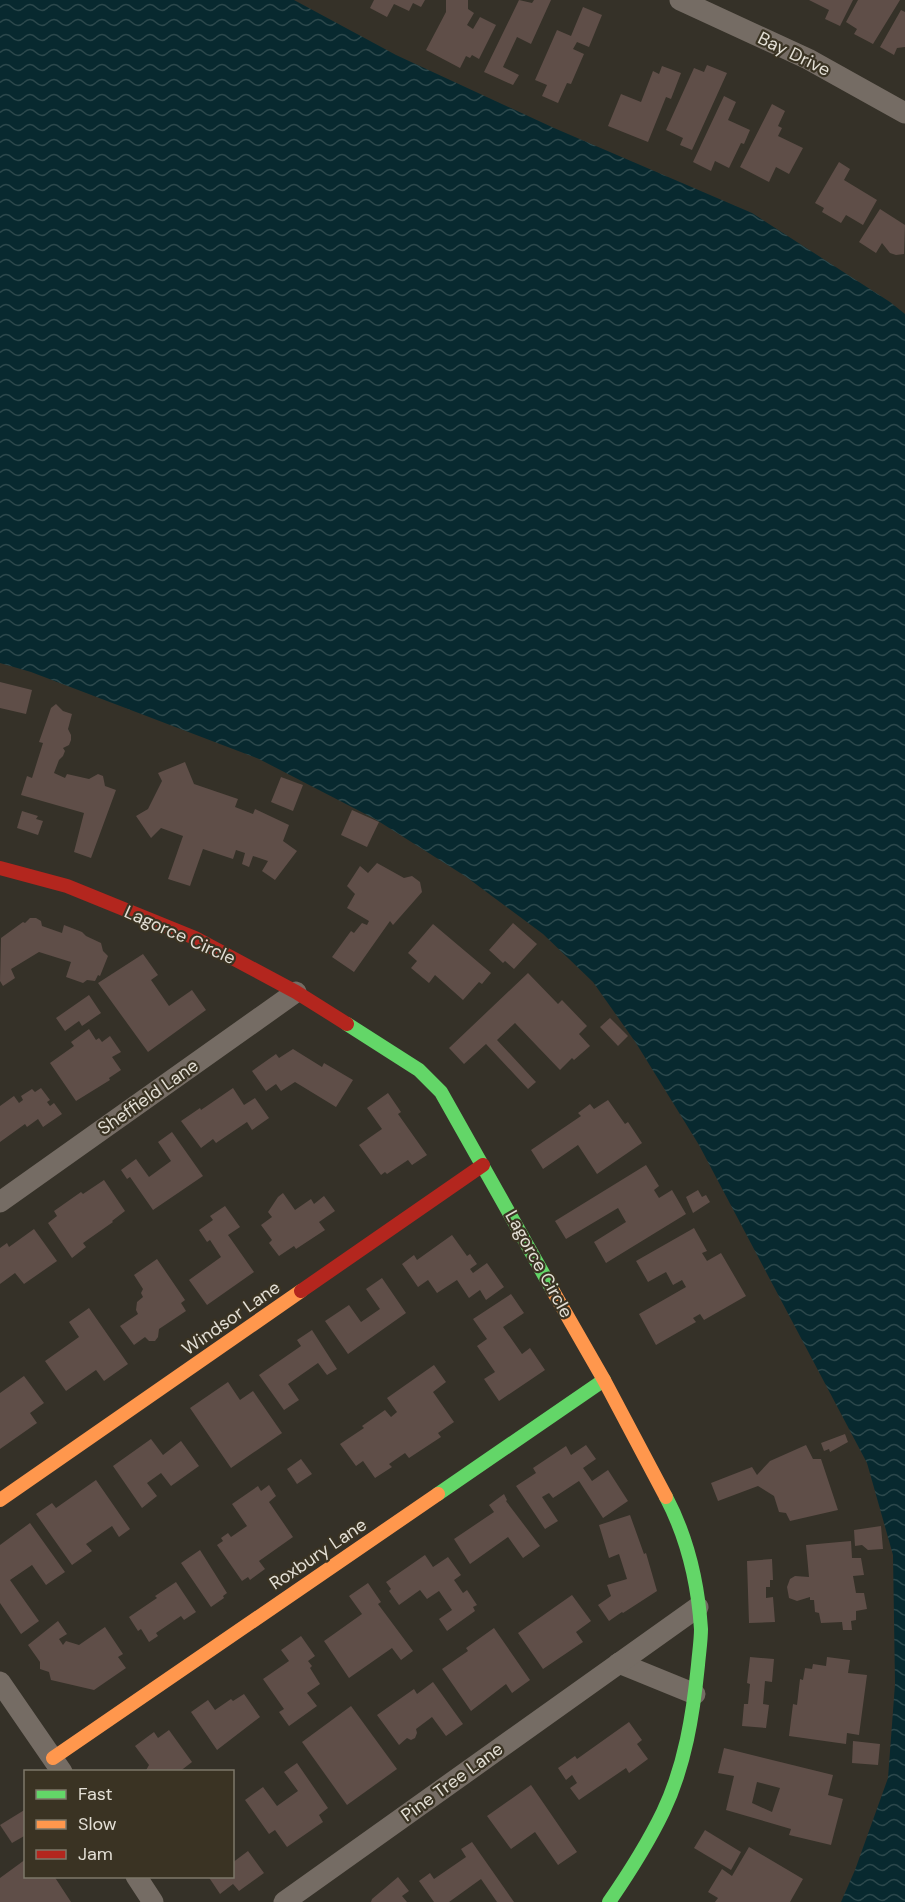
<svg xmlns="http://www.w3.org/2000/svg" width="905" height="1902" viewBox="0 0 905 1902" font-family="'DM Sans',sans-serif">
<defs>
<pattern id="water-waves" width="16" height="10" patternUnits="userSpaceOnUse" patternTransform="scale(1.5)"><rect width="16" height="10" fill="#08292f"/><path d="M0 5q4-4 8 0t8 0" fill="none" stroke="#2c484c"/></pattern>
</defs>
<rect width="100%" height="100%" fill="#353128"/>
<polygon fill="url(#water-waves)" points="0,0 294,0 396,55 554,128 752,213 890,302 905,314 905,1902 841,1902 855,1870 888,1778 895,1684 893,1555 867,1463 699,1145 636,1043 593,982 543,934 465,876 375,819 259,759 31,672 0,663"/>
<g fill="#5f4e48" fill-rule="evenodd">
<polygon points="374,0 425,0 421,7 413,3 409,11 394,4 387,17 370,8"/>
<polygon points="446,0 468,0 468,9 474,13 467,25 473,29 480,17 496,25 479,59 472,55 470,58 466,56 460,68 426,50 446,12"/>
<polygon points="519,0 532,3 534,0 551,0 531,44 517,37 503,67 519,75 513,85 484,72"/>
<polygon points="809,0 853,0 840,26 825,19 829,10"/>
<polygon points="858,0 900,0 873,44 854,34 857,29 846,22"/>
<polygon points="583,7 602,15 589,47 577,42 573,49 584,54 571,84 567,83 558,103 542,96 547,85 535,80 557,30 571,36"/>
<polygon points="901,10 905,12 905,47 897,48 894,55 880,47"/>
<polygon points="707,65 727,73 692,150 680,145 683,138 666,130 694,68 704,72"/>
<polygon points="662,66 681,73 671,99 666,97 648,142 608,126 621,94 641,102 653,71 659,74"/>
<polygon points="724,96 736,102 728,120 750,130 744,144 741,143 729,168 715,161 711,171 693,162"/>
<polygon points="772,104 785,111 778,126 782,128 778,136 803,148 789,174 776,167 769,182 740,167"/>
<polygon points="839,162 850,169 844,180 877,200 863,225 846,215 841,223 822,212 824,208 815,203"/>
<polygon points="880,209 905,225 904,254 896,255 890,253 882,243 876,253 859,242"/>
<polygon points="0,682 32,690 26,714 0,708"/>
<polygon points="56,704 63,711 72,714 68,729 71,735 71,740 69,745 63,748 65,751 63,756 59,760 54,773 65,778 67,774 89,779 98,774 103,776 105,786 116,790 91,858 74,852 84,813 21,795 27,776 32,778 43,743 39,742 51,708"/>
<polygon points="185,762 194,784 238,799 235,807 253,814 255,809 289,825 283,841 297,851 275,880 262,871 268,861 253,856 249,867 242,864 245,853 236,850 233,859 203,849 190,886 168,879 183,836 161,828 151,838 136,816 148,809 162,781 158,773"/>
<polygon points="281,777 303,785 293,811 271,802"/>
<polygon points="352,810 379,822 367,847 341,835"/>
<polygon points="22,811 38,816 36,819 43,821 38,835 17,828"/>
<polygon points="377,863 404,878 412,876 420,882 422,892 393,925 390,921 354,972 332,957 351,931 354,933 362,923 367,925 369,921 347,908 355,894 347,886 360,866 368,873"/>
<polygon points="30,918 36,918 41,921 42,926 62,933 64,925 82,932 86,936 101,943 103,951 108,956 100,976 98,975 95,981 87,980 83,983 66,977 71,962 39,952 11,969 15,978 3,986 0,981 1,938 23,922 25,923"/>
<polygon points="513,923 537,944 514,969 505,961 503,963 489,950"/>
<polygon points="433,924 491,973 482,984 479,982 463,1000 435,975 429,983 411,968 417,961 408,953"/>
<polygon points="143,954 158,975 151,980 169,1006 192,990 206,1010 148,1052 98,983"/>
<polygon points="528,973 558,1004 562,1000 587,1026 579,1034 590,1046 574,1060 572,1058 560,1070 515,1023 497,1040 536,1082 528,1089 486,1044 464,1064 449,1048"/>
<polygon points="89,995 101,1013 82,1026 79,1021 65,1031 56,1018"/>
<polygon points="610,1018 628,1036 618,1046 600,1027"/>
<polygon points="89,1029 96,1040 99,1038 102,1042 110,1036 121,1052 112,1057 121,1070 109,1078 110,1080 76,1101 50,1063 74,1046 71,1042"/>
<polygon points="293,1049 322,1067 324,1063 353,1080 336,1107 295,1082 281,1091 276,1084 266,1091 252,1071 276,1054 279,1058"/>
<polygon points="41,1088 50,1100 47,1102 50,1106 54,1103 62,1114 43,1127 38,1119 27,1127 25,1124 0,1142 0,1106 14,1096 19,1103 23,1100 21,1096 32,1089 35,1092"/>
<polygon points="233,1088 244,1105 255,1098 269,1118 252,1130 247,1122 216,1143 213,1139 201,1148 181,1121 200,1108 201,1110"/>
<polygon points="388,1093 401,1112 398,1114 427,1155 412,1165 408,1160 387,1174 385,1172 381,1175 359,1145 382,1129 367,1108"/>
<polygon points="608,1100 625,1124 628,1122 642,1143 597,1174 578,1145 543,1169 531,1150 581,1116 578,1113 590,1104 594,1109"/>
<polygon points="172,1132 203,1176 153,1210 130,1177 127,1179 121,1170 136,1159 149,1177 171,1161 158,1142"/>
<polygon points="646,1165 659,1186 654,1190 659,1198 672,1190 686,1214 606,1263 594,1242 626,1222 618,1208 566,1239 555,1221"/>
<polygon points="104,1180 125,1211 112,1221 113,1222 83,1243 86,1247 72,1258 48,1223 57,1216 54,1211 81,1192 83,1194"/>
<polygon points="698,1190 702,1197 706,1195 710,1202 693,1213 686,1197"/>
<polygon points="283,1193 295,1210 311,1199 314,1204 324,1196 335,1211 319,1222 325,1230 296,1249 294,1246 279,1256 269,1243 272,1240 261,1225 272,1217 268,1212 278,1197"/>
<polygon points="225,1206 240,1227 228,1235 254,1272 207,1305 189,1280 221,1257 210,1240 207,1242 199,1230 213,1220 210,1216"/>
<polygon points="694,1228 707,1251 702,1253 707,1261 721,1253 746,1296 704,1320 700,1314 693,1318 696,1322 656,1345 639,1314 686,1287 682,1280 673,1285 666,1272 648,1282 636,1261"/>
<polygon points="34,1229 57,1261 24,1284 15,1273 0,1284 0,1248 7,1243 9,1247"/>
<polygon points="452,1235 467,1256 470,1254 477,1264 470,1269 473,1273 487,1263 504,1287 486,1300 480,1290 469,1298 457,1280 437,1293 428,1280 418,1287 402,1264 414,1255 417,1260"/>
<polygon points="157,1259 185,1300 181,1303 186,1311 159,1329 158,1337 155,1341 149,1341 145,1337 134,1345 120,1326 138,1314 136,1310 137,1302 143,1297 141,1293 143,1289 134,1275"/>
<polygon points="382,1278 406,1313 348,1354 325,1321 349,1305 361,1322 380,1309 366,1289"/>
<polygon points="511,1294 524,1313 503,1327 522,1354 530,1348 545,1370 499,1401 484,1379 495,1372 477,1346 487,1339 473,1319"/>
<polygon points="89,1308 128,1364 104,1381 96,1370 66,1391 45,1361 79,1337 69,1322"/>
<polygon points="312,1330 337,1369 327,1375 318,1363 288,1384 299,1400 284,1410 259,1375 301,1346 297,1340"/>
<polygon points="434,1365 446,1382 433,1392 454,1422 438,1433 441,1437 409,1458 405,1453 389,1464 392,1467 375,1478 363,1461 356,1466 340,1444 364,1428 362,1426 385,1410 391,1417 397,1412 387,1398"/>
<polygon points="24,1376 44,1403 30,1413 37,1423 0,1449 0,1393"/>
<polygon points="228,1382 240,1400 253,1391 282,1433 231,1468 190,1408"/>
<polygon points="845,1434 848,1442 830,1452 829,1449 824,1451 821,1443"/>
<polygon points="151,1439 163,1455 181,1441 199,1466 171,1486 161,1473 147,1483 157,1496 142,1508 113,1466"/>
<polygon points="586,1445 596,1459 583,1468 592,1481 608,1470 628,1501 603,1518 579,1481 553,1498 549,1493 542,1497 558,1521 545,1529 516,1486 536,1473 533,1468 566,1446 571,1455"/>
<polygon points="806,1445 813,1459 821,1459 838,1510 790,1521 786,1513 779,1512 774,1496 758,1486 718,1501 711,1483 752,1467 757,1475 770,1461"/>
<polygon points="301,1459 312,1474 297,1484 287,1469"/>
<polygon points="96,1480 130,1529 119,1537 112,1526 86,1544 92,1551 72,1565 36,1514 52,1503 56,1508"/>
<polygon points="269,1485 276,1496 269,1502 293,1537 259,1561 265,1569 250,1580 248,1577 242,1581 217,1545 223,1541 221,1538 228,1533 231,1537 247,1526 232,1504 258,1486 261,1491"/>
<polygon points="504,1494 507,1500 506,1501 540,1546 523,1558 508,1537 470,1564 454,1539 494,1512 489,1505"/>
<polygon points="630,1515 644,1554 646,1553 657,1591 623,1613 622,1612 609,1621 598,1605 611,1596 607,1585 627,1579 619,1554 609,1558 599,1525"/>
<polygon points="30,1523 65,1572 46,1585 32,1565 10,1580 39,1621 21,1634 0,1603 0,1545"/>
<polygon points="881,1526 883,1549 868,1550 862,1545 855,1546 854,1530"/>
<polygon points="851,1541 852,1558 861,1558 864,1575 853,1576 856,1593 864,1593 867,1609 856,1611 856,1620 851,1621 852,1630 843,1630 842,1622 821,1623 819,1613 815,1612 814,1600 810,1600 810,1597 797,1601 789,1598 787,1587 790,1579 795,1576 809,1577 806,1545"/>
<polygon points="200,1550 227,1593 223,1596 224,1598 211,1607 181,1563"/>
<polygon points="425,1555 433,1567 448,1557 461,1575 454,1580 463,1593 467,1590 477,1605 473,1607 475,1611 447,1631 439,1619 452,1610 439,1591 427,1599 420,1590 399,1605 389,1591 391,1589 386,1582"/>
<polygon points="772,1559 773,1580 770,1580 770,1587 766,1587 766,1598 773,1597 775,1622 749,1623 747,1561"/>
<polygon points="176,1582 196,1612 184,1620 181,1616 156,1633 158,1636 149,1642 141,1629 138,1631 129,1617 157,1598 155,1596"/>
<polygon points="368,1583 381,1602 378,1604 413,1651 401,1660 392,1648 349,1678 324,1641 362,1614 349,1596"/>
<polygon points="572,1595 591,1621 576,1632 583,1642 543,1669 518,1633"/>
<polygon points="58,1621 67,1634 59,1639 63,1645 66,1641 79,1645 105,1627 123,1654 118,1657 126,1668 94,1690 51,1680 49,1672 40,1669 40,1662 28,1645"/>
<polygon points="494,1628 530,1680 512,1693 506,1684 471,1711 442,1669 468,1651 466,1648"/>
<polygon points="301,1636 315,1656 308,1661 312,1666 310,1668 320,1684 307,1693 317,1706 289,1726 279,1712 284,1709 263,1679 289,1661 281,1650"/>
<polygon points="750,1657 774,1659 772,1682 765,1681 763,1704 769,1705 766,1728 742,1726 744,1704 748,1704 750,1684 747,1683"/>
<polygon points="827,1657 850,1660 848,1673 867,1675 859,1735 847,1733 846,1744 789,1736 793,1704 797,1705 800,1679 803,1680 805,1668 812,1669 813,1664 826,1666"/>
<polygon points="433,1682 463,1724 446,1736 432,1717 416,1729 417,1733 415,1738 411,1740 407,1738 399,1745 377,1715 414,1689 417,1694"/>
<polygon points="244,1694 260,1717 217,1750 191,1712 208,1700 215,1710 231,1699 233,1701"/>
<polygon points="351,1706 397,1769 347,1805 302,1742"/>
<polygon points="629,1722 642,1740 637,1744 648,1759 629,1773 626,1768 579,1800 570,1788 577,1783 572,1775 566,1780 558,1768 575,1756 577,1759"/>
<polygon points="169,1730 192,1762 179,1772 145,1772 149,1765 135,1746 154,1732 158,1738"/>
<polygon points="853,1741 880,1744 878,1765 852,1763"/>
<path d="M724 1748 833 1775 828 1795 843 1799 831 1845 789 1835 791 1829 726 1810 734 1776 718 1773ZM757 1782 780 1788 772 1812 752 1803Z"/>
<polygon points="297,1763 328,1808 319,1815 323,1822 287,1847 275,1830 269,1834 245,1800 263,1787 277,1806 298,1791 284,1772"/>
<polygon points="531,1785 577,1852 558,1865 535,1832 511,1849 487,1816"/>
<polygon points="26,1809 26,1835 12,1843 0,1825"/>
<polygon points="705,1830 741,1852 731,1870 694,1848"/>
<polygon points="472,1842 514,1902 497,1902 481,1879 449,1902 434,1902 419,1881 430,1873 434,1879 466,1857 461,1849"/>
<polygon points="749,1847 803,1879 790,1902 715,1902 718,1898 708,1892 722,1869 732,1876"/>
<polygon points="248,1851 264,1873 239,1891 233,1884 220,1894 208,1876 232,1876 232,1863"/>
<polygon points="26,1859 26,1876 54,1876 71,1902 0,1902 0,1878"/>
<polygon points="398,1877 409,1891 402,1896 407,1902 371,1902 372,1899"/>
</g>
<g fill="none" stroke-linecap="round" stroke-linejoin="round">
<g stroke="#756c64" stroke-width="21">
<polyline points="680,0 808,59 905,113"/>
<polyline points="0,1202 296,992"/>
<polyline points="619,1663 695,1694"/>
<polyline points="0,1682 62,1772"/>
<polyline points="136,1876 153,1902"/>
<polyline points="284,1902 698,1607"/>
</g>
<g stroke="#63d668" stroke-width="14">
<polyline points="347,1024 419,1070 441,1092 553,1291"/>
<polyline points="438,1494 604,1380"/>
<path d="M609 1902C629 1873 648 1843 663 1812 685 1766 693 1715 698 1665 699 1653 701 1640 701 1629 698 1583 687 1537 666 1497"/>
</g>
<g stroke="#ff974d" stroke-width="14">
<polyline points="553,1291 604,1380 666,1497"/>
<polyline points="0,1500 301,1291"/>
<polyline points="53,1758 438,1494"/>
</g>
<g stroke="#b3261e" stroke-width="14">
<polyline points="0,868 67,886 195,938 296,992 347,1024"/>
<polyline points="301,1291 483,1165"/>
</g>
</g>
<g text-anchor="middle" stroke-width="4.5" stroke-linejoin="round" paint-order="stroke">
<g font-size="18" fill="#e3dfd5" stroke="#3a3323">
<text transform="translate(794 54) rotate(26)" y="6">Bay Drive</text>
<text transform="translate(180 935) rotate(24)" y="6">Lagorce Circle</text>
<text transform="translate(148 1097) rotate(-35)" y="6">Sheffield Lane</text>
<text transform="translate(539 1264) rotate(61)" y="6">Lagorce Circle</text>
<text transform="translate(231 1318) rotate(-35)" y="6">Windsor Lane</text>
<text transform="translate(318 1554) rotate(-34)" y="6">Roxbury Lane</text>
<text transform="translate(452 1782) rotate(-36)" y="6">Pine Tree Lane</text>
</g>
</g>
<rect x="24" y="1770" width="210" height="108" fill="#3a3323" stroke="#7e786a" stroke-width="1.5"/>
<rect x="36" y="1790" width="30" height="9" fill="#63d668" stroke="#7e786a" stroke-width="1.5"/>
<text x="78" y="1800" font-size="18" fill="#e3dfd5">Fast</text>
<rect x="36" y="1820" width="30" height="9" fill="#ff974d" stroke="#7e786a" stroke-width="1.5"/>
<text x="78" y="1830" font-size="18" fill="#e3dfd5">Slow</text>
<rect x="36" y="1850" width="30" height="9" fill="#b3261e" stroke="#7e786a" stroke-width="1.5"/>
<text x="78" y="1860" font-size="18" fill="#e3dfd5">Jam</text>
</svg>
